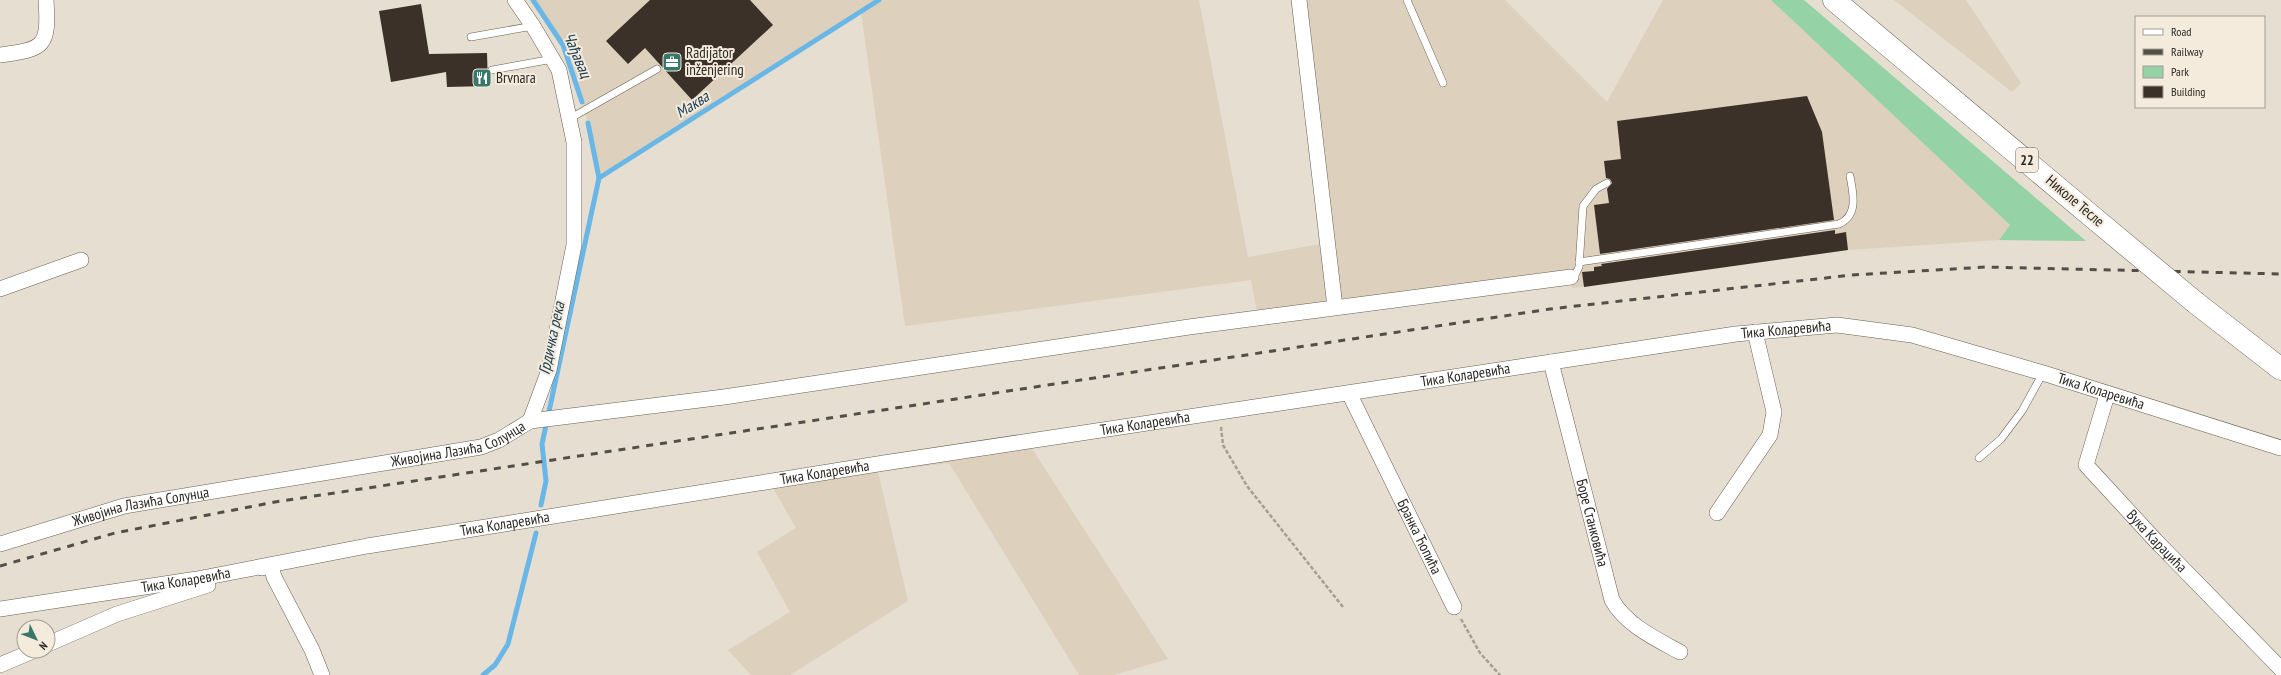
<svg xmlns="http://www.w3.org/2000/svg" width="2281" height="675" viewBox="0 0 2281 675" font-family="'PT Sans Narrow',sans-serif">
<rect width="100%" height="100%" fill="#e6ded0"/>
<g fill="#ddd0bc">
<polygon points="533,0 1199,0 1248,257 1326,243 1299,0 1505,0 1607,102 1663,0 1771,0 2010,225 1999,240 1848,250 1572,288 1571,277 1258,317 1251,280 905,326 861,12 599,178 590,130 569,60 563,45"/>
<polygon points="1894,0 1966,0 2021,83 2012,92"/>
<polygon points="1027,441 1168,659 1114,675 1079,675 949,463 878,472 908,601 790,675 751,675 728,650 790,612 757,552 796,528 769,481"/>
</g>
<polygon fill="#95d2a5" points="1771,0 1804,0 2086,241 1999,240 2010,225"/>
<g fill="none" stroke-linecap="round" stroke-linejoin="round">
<g stroke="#69b7e7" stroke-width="5">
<polyline points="533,0 563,45 582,102"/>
<polyline points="599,178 879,0"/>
<polyline points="541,505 546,481 542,444 599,178 588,123"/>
<polyline points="483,675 495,665 508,644 536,533"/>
</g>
</g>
<g fill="#3c3129">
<polygon points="650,0 750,0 773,25 692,100 645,48 628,64 606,41"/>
<polygon points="421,4 429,54 487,53 488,86 447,87 446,72 391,82 379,11"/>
<polygon points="1807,96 1822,132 1834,220 1600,254 1594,205 1609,203 1607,189 1612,183 1610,179 1606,178 1604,161 1621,159 1617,121"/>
<polygon points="1835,230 1835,234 1846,232 1848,250 1584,287 1582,272 1594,271 1594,267 1602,266 1601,264"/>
</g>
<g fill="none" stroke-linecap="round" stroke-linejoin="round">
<defs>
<g id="service">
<polyline points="1407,0 1443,83"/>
<polyline points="471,37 533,26"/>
<polyline points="492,70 553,59"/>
<polyline points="569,119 657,69"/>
<path d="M1579 262 1839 224C1859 215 1853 193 1850 176"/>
<polyline points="1571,277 1575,275 1579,267 1583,206 1596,189 1607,183"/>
<polyline points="1979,458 2001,439 2022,411 2043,373"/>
</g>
<g id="minor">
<polyline points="1299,0 1335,307"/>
<path d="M0 55C45 49 49 47 46 0"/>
<polyline points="0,289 81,260"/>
<path id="s1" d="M1551 362 1612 600C1626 625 1656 639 1680 652"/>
<path id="s2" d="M1349 393 1454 607"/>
<path id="s3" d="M2107 395 2086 465 2156 541 2281 669"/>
<polyline points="530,421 724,397 1189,327 1571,277"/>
<polyline points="1717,513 1770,435 1774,412 1755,332"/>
<path id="s4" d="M0 544 124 506 481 447 499 440 530 421 549 370 574 245V142L559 70 533 26 515 0"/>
<polyline points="262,568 271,565 274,577 312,650 322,675"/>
<path id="s5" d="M0 609 197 579 367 546 884 463 1736 334 1837 325 1912 335 2043 373 2281 448"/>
<polyline points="48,644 117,614 208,585"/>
<polyline points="0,665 33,651"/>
</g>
<g id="primary">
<polyline points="1834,0 2095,219"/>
<polyline points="2196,303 2281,369"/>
</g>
</defs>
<use href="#service" stroke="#676053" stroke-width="8"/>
<use href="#minor" stroke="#676053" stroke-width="16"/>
<use href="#primary" stroke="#676053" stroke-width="23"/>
<g stroke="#a49e93" stroke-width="2.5" stroke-dasharray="4 2" stroke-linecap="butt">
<polyline points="1221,427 1223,445 1247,486 1343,607"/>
<polyline points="1461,619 1480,653 1500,675"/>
</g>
<use href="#service" stroke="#fff" stroke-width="7"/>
<use href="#minor" stroke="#fff" stroke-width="15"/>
<use href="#primary" stroke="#fff" stroke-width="22"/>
<polyline stroke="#534f48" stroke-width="3" stroke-dasharray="7 7" stroke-linecap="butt" points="0,566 115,533 275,502 1550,309 1852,275 1986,267 2281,274"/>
<defs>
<polyline id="primary-bridge" points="2095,219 2196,303"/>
</defs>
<use href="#primary-bridge" stroke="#676053" stroke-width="23" stroke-linecap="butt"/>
<use href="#primary-bridge" stroke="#fff" stroke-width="22"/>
</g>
<defs>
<symbol id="office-square" viewBox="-11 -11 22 22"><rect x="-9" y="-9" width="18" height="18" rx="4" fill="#377868" stroke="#f4ebdd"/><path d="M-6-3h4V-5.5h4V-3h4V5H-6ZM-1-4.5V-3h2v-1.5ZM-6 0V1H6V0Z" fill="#fff"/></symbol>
<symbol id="restaurant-square" viewBox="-11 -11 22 22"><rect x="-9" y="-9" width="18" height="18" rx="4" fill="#377868" stroke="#f4ebdd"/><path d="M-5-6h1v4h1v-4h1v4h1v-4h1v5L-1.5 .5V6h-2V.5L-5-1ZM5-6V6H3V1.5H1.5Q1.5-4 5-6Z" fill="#fff"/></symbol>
</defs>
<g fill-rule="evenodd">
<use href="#office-square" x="661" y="51" width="22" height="22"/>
<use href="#restaurant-square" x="471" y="67" width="22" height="22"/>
</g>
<g text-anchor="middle" stroke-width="4" stroke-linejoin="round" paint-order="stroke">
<rect fill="#f4ebdd" stroke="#68635c" stroke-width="1" x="2016" y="148" width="22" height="24" rx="3"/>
<g font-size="14" font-weight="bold" fill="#2c2924">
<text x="2027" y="165">22</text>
</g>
<g font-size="15" fill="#2c2924" stroke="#f4ebdd" text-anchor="start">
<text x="686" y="58">Radijator<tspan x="686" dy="17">inženjering</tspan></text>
<text x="496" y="83">Brvnara</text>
</g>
<g font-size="15" fill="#2c2924" stroke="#f4ebdd">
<text transform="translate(2075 201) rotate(40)" y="5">Николе Тесле</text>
<text dy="5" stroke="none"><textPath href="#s5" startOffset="1808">Тика Коларевића</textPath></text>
<text dy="5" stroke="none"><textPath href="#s5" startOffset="1484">Тика Коларевића</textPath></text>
<text dy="5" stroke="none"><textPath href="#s5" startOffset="2132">Тика Коларевића</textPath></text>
<text dy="5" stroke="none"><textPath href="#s5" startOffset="1160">Тика Коларевића</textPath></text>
<text dy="5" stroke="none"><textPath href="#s4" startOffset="470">Живојина Лазића Солунца</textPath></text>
<text dy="5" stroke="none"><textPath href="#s5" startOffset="836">Тика Коларевића</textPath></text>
<text dy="5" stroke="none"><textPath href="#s4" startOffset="146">Живојина Лазића Солунца</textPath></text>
<text dy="5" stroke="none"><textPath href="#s1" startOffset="166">Боре Станковића</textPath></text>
<text dy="5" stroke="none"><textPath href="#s5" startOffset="512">Тика Коларевића</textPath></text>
<text dy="5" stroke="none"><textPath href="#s2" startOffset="160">Бранка Ћопића</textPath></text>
<text dy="5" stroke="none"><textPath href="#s3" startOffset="177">Вука Караџића</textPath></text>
<text dy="5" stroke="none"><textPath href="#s5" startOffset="188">Тика Коларевића</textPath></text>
</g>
<g font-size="16" font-style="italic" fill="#1e4055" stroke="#f4ebdd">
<text transform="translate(578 55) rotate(67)" y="6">Чађавац</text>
<text transform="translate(692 104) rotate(-32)" y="6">Маква</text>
<text transform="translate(551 338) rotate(-78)" y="6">Грдичка река</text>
</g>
</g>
<rect x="2135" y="16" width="130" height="92" fill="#f4ebdd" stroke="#a49d93"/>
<rect x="2143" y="29" width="20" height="6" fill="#ffffff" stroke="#a49d93"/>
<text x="2171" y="36" font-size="12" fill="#2c2924">Road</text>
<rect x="2143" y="49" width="20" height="6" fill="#534f48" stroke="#a49d93"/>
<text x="2171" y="56" font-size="12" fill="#2c2924">Railway</text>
<rect x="2143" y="66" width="20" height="12" fill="#95d2a5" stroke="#a49d93"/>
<text x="2171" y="76" font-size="12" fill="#2c2924">Park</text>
<rect x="2143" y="86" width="20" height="12" fill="#3c3129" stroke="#a49d93"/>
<text x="2171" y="96" font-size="12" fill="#2c2924">Building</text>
<g transform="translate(36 639) rotate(133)"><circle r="19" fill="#f4ebdd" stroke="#a49d93"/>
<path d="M0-3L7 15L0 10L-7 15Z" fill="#377868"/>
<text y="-6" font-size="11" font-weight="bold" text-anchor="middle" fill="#2c2924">N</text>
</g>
</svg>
